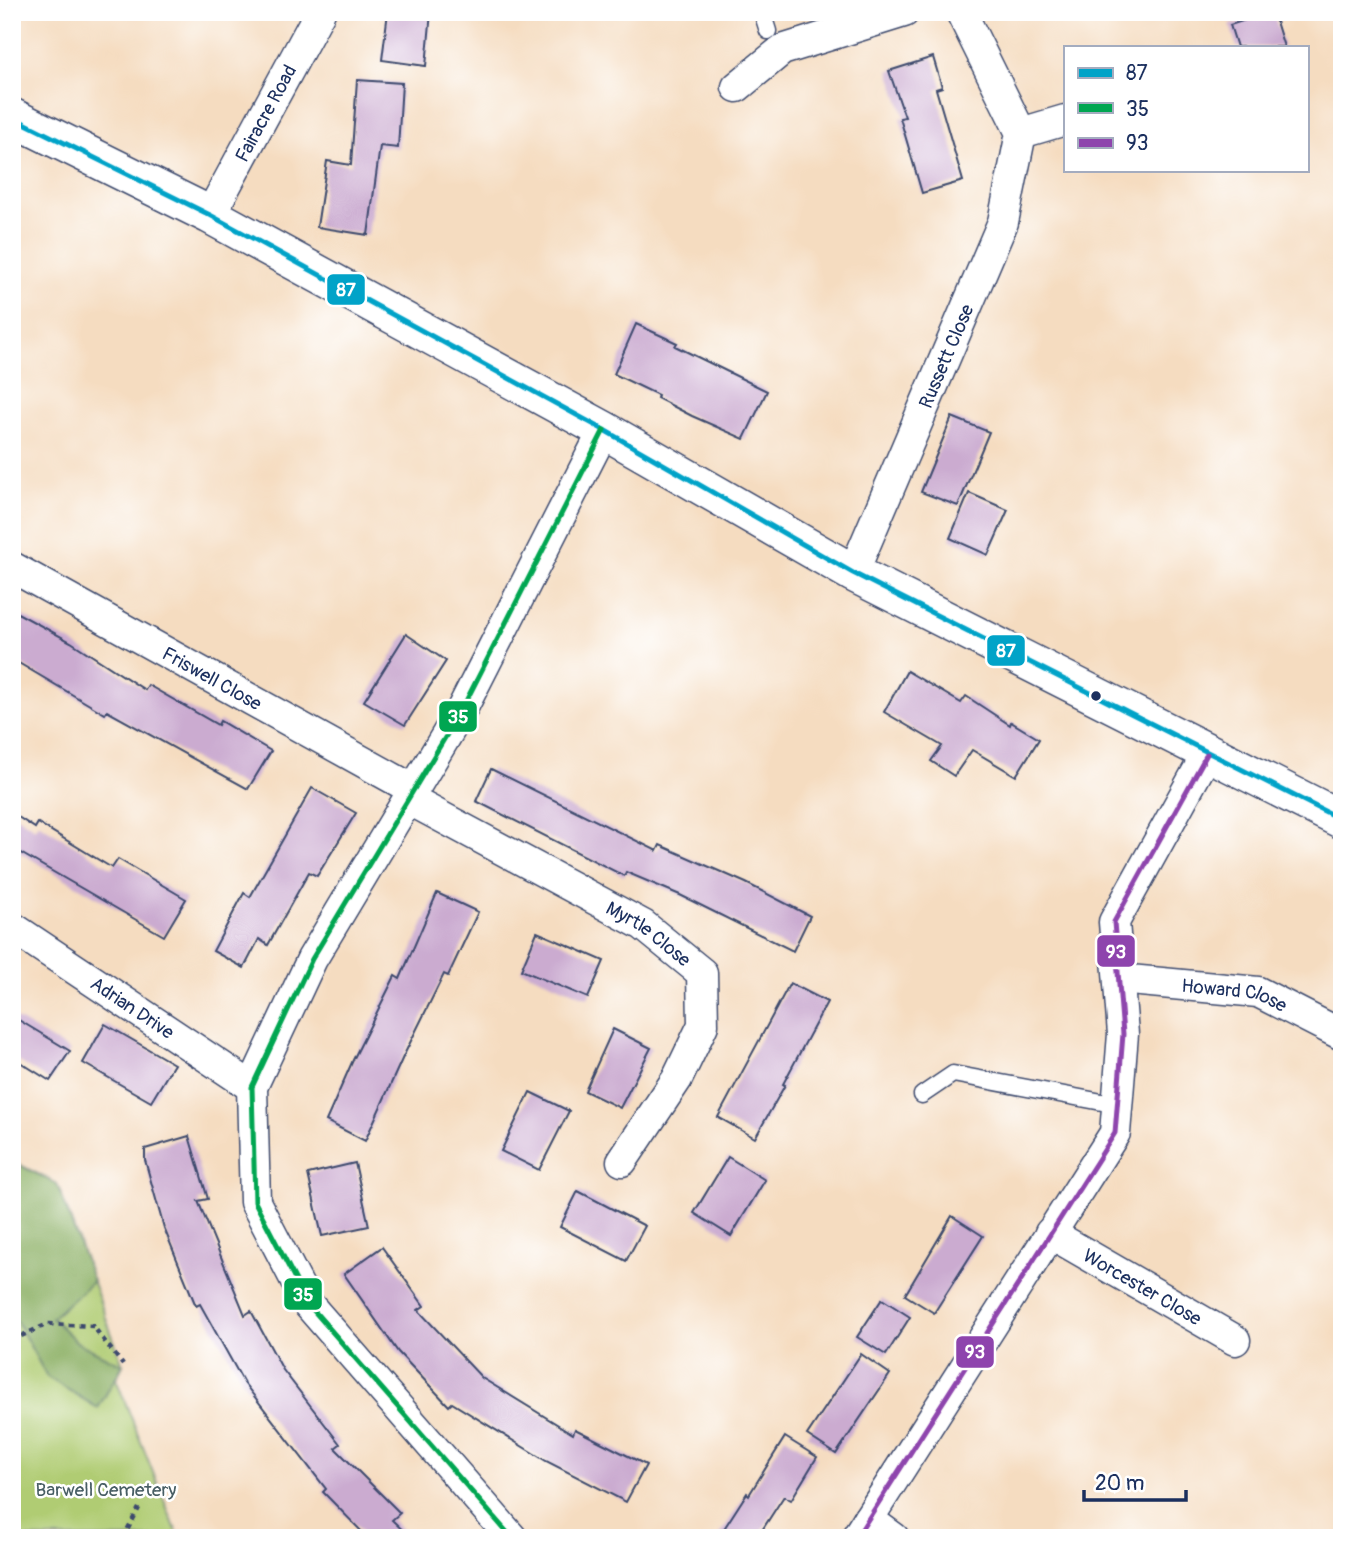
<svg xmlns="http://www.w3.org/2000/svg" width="1354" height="1550" viewBox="0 0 1354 1550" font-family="Pangolin,sans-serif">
<rect width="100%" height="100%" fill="#fff"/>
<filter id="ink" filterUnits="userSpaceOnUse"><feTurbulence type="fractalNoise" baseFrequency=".0143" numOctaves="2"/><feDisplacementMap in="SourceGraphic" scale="14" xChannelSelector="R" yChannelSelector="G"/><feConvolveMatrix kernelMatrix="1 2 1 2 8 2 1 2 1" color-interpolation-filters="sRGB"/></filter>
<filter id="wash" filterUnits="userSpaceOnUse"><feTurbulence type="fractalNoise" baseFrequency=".00686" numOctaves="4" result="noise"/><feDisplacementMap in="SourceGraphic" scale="28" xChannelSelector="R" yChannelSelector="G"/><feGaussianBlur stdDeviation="1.57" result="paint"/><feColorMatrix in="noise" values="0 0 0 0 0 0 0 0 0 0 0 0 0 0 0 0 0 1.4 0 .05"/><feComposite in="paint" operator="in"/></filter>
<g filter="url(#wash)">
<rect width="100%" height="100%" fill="#f5dcc0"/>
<polygon fill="#b0cc73" stroke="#667e68" stroke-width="2" points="12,1161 57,1184 123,1365 116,1379 179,1538 12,1538"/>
<polygon fill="#8cb065" stroke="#547062" stroke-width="2" points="12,1161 57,1184 93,1281 52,1318 78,1343 123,1365 98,1408 47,1377 17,1322 12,1318"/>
<g id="blocks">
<g fill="#cbabd0">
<polygon points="388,12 431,12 426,66 382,60"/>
<polygon points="1270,12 1273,12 1284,47 1237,47 1230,25"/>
<polygon points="933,57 942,87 936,89 963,181 922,193 900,118 905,117 889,71"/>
<polygon points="357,80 402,83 398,148 380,146 368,235 317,227 327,161 351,165"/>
<polygon points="636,324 677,343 675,346 767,391 744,439 692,416 657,398 658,395 614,374"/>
<polygon points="952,417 989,432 958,506 921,492"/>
<polygon points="969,493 1008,510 988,555 950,538"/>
<polygon points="12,610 71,642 145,690 148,685 218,725 220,721 271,751 248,789 107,711 105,714 12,659"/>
<polygon points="406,634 446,661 405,725 364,701"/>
<polygon points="907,671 961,703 966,696 1010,725 1011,722 1039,739 1016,776 972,750 954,776 931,761 942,746 884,712"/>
<polygon points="491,769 657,851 660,845 746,883 810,916 793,951 680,895 626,872 624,876 476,801"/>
<polygon points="312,788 356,813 317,876 309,872 268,945 259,939 244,968 213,951 244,893 250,897"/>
<polygon points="12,813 35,828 38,823 112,868 118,859 186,899 164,936 12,848"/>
<polygon points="437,893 478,912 448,976 444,974 403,1057 365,1141 326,1121 353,1060 395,976 400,979"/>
<polygon points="537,932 604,961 588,998 521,970"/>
<polygon points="790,983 827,1002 783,1084 785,1085 755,1138 718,1117"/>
<polygon points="12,1016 70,1051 50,1081 12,1057"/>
<polygon points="105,1024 174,1064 151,1102 83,1063"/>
<polygon points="613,1029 651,1048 620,1108 585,1091"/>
<polygon points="530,1092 569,1111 539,1170 501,1151"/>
<polygon points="189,1136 208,1199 198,1201 245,1315 251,1311 283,1370 340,1444 335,1448 400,1513 392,1520 411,1538 368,1538 323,1492 326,1489 244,1383 200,1304 196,1306 164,1228 145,1160 145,1149"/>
<polygon points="728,1157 765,1180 731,1236 694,1213"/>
<polygon points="355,1163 369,1226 322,1236 308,1174"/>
<polygon points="578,1191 645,1226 626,1261 560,1227"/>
<polygon points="952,1216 983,1236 934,1313 905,1295"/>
<polygon points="382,1247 424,1306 418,1310 482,1378 573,1434 575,1429 646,1465 626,1502 546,1461 452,1403 449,1406 398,1352 344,1274"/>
<polygon points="882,1299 910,1317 886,1355 857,1337"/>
<polygon points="861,1354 890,1374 836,1454 807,1435"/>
<polygon points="785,1437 817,1457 791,1500 784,1496 757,1538 718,1538 747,1493 749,1495"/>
</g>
</g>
</g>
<g filter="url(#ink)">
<use href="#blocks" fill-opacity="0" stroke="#3c496d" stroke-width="2"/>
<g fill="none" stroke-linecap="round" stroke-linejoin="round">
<defs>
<g id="service">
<polyline points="762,12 768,31"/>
<polyline points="922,1095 953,1074 1118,1105"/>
</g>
<g id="minor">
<polyline points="737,87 782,50 904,12"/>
<polyline points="1021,133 1065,120"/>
<path id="s1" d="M210 215 320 12"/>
<path id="s2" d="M12 567 414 790"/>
<path id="s3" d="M853 573 1003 222 1021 133 961 12"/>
<path id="s4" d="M408 799 643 925 702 973 703 1025 677 1079 622 1161"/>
<path id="s5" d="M12 927 252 1087"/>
<path id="s6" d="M1119 979 1258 992 1342 1035"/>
<path id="s7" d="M1050 1233 1235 1340"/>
<polyline points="868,1519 894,1538"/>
<polyline points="512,1538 308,1304 255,1202 252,1087 312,959 461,711 604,430"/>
<polyline points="856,1538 1115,1133 1123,1034 1114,922 1207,754"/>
</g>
<polyline id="tertiary" points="12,117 210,215 604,430 853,573 1342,820"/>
</defs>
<use href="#service" stroke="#3c496d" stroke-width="19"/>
<use href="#minor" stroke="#3c496d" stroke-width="33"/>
<use href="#tertiary" stroke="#3c496d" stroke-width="40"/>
<g stroke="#3c496d" stroke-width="4.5" stroke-dasharray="5 5" stroke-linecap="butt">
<polyline points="12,1340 48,1324 93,1326 123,1365"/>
<polyline points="123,1538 139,1508"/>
</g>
<use href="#service" stroke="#fff" stroke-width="16"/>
<use href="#minor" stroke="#fff" stroke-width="30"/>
<use href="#tertiary" stroke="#fff" stroke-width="37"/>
<defs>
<polyline id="bus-1" points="12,117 210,215 604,430 853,573 1342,820"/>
<polyline id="bus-2" points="512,1538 308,1304 255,1202 252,1087 312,959 461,711 604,430"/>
<polyline id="bus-3" points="856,1538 1115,1133 1123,1034 1114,922 1207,754"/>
</defs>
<use href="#bus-1" stroke="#fff" stroke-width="10"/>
<use href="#bus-2" stroke="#fff" stroke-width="10"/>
<use href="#bus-3" stroke="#fff" stroke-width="10"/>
<use href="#bus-1" stroke="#01a3c8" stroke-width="5"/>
<use href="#bus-2" stroke="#00a651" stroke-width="5"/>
<use href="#bus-3" stroke="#8e44ad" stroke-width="5"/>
</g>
</g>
<circle fill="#1b2f5e" stroke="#fff" stroke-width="2.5" cx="1096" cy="696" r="6"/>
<g text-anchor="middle" stroke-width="5" stroke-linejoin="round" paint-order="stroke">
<g font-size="19" fill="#1b2f5e" stroke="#fff">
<text dy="7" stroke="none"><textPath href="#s1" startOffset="116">Fairacre Road</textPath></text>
<text dy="7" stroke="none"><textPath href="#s3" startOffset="236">Russett Close</textPath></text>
<text dy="7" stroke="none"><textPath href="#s2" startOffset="229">Friswell Close</textPath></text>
<text dy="7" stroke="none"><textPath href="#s4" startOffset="276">Myrtle Close</textPath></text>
<text dy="7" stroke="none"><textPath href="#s6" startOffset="117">Howard Close</textPath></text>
<text dy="7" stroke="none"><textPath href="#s5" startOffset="145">Adrian Drive</textPath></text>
<text dy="7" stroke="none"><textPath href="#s7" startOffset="107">Worcester Close</textPath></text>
</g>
<g font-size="19" fill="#485e64" stroke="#fff">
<text x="106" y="1496">Barwell Cemetery</text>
</g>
</g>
<g stroke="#fff" stroke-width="2.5">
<rect x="326" y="273" width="40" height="33" rx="7" fill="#01a3c8"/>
<rect x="986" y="634" width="40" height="33" rx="7" fill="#01a3c8"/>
<rect x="438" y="700" width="40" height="33" rx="7" fill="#00a651"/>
<rect x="1096" y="934" width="40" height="34" rx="7" fill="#8e44ad"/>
<rect x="283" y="1277" width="40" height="34" rx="7" fill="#00a651"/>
<rect x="955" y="1335" width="40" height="34" rx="7" fill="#8e44ad"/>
</g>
<g font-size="19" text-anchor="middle" font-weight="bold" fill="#fff">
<text x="346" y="296">87</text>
<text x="1006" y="657">87</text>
<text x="458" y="723">35</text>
<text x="1116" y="958">93</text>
<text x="303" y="1301">35</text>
<text x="975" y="1358">93</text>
</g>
<rect width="1354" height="1550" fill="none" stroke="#fff" stroke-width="42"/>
<rect x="1064" y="46" width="245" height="126" fill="#ffffff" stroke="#a4acbf" stroke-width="2"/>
<rect x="1078" y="68" width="35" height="10" fill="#01a3c8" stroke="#a4acbf" stroke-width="2"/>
<text x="1126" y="80" font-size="21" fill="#1b2f5e">87</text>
<rect x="1078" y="103" width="35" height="10" fill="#00a651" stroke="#a4acbf" stroke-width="2"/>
<text x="1126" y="116" font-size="21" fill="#1b2f5e">35</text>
<rect x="1078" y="138" width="35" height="10" fill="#8e44ad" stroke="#a4acbf" stroke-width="2"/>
<text x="1126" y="150" font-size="21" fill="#1b2f5e">93</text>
<path d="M1084 1490v10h102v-10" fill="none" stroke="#1b2f5e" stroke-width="3.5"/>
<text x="1095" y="1490" font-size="21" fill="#1b2f5e" stroke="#ffffff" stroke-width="5" paint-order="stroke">20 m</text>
</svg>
